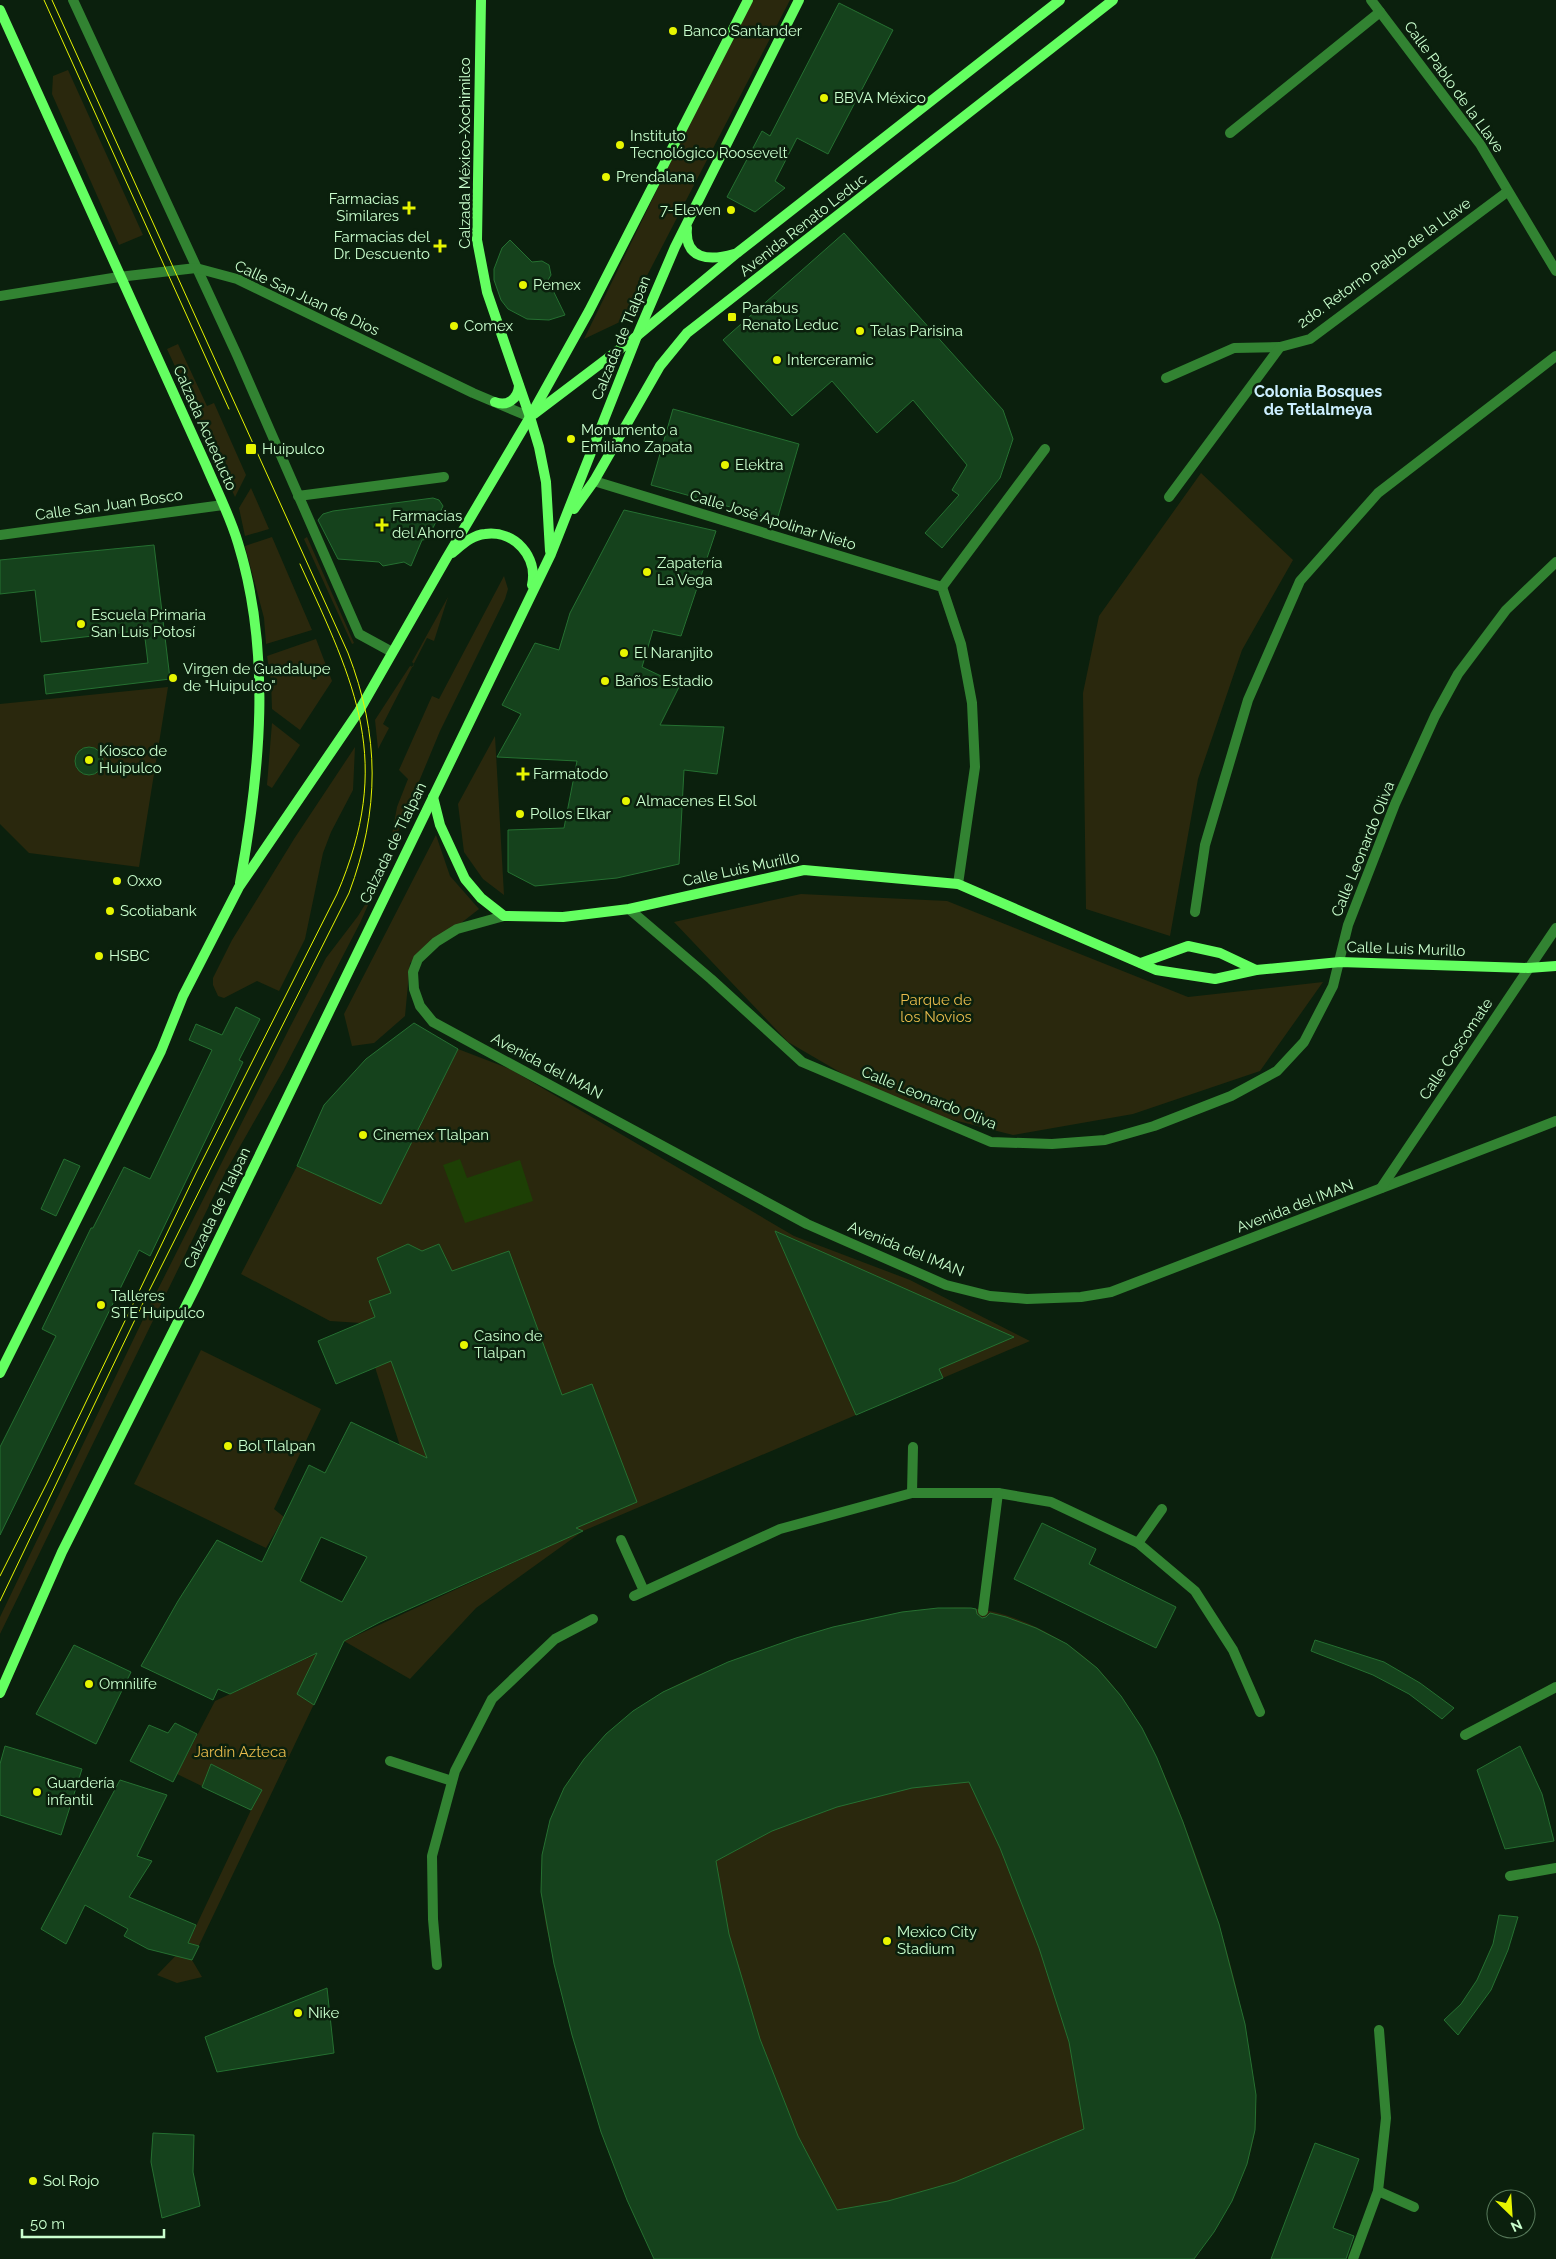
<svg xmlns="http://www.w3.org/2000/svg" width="1556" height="2259" viewBox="0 0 1556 2259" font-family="Raleway,sans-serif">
<rect width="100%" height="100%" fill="#0b200d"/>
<g fill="#2a280d">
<polygon points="750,0 790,0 624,320 584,339"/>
<polygon points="68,70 143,235 119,245 52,94 53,76"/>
<polygon points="178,344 207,406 214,403 246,475 235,497 167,349"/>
<polygon points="1201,473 1293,560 1242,650 1198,779 1170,936 1086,909 1083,693 1099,616"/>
<polygon points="251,488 269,529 245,536 239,508"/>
<polygon points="272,537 312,630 266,644 264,618 245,546"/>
<polygon points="307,537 354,643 352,644 304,539"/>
<polygon points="504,576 508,589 505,599 440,731 388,856 397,807 408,779 399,770 432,696 439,699"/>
<polygon points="448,597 434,641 427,638 383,724 389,728 378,749 375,720 410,666 413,667 414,664 412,662"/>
<polygon points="316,639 332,681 300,730 272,709 271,681 267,656"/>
<polygon points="168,687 139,867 29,853 0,824 0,704"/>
<polygon points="272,723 300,745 272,788 267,785"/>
<polygon points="495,736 504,895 483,879 464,852 458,804"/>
<polygon points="355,747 353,790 331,832 323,853 305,939 279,991 257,981 224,998 218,996 213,985 213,978 232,940 294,839"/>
<polygon points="436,835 450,876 479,909 410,963 405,1016 374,1043 352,1046 344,1014"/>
<polygon points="377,885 360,923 284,1069 226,1171 0,1634 0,1617 149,1307 289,1029 326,958 358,916"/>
<polygon points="801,894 947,901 1188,997 1323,982 1260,1071 1133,1114 1013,1135 898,1106 788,1042 674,922"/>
<polygon points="458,1049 510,1069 794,1236 910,1280 1030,1341 583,1531 476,1608 410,1679 344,1641 192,1960 202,1977 177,1983 157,1975 188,1943 251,1810 177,1774 215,1701 582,1531 400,1446 361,1323 330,1321 241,1274 297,1166 381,1204"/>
<polygon points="201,1350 321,1409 274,1509 284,1517 266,1548 134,1484"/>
<path d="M938 1608C948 1608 960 1607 971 1608 1014 1612 1067 1638 1098 1669 1143 1715 1167 1778 1189 1837 1215 1906 1237 1977 1249 2050 1253 2076 1259 2104 1255 2131 1247 2179 1223 2221 1194 2259H654L627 2200 601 2132 572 2035 546 1926 541 1892 542 1855 564 1788 584 1759 606 1734 663 1692 693 1677 765 1649 833 1627 902 1612Z"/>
</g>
<polygon fill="#1d3f05" points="460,1159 467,1178 520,1160 533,1201 465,1223 443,1165"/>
<g fill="#15421c" stroke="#257031" fill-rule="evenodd">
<polygon points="839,3 893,30 828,154 797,138 775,181 785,188 755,212 727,197 762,131 770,136"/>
<polygon points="844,233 1003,410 1013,439 1000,478 942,548 925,533 959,495 952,490 967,465 913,400 877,433 832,381 792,416 723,340"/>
<polygon points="510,240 532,262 542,261 549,265 551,275 548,280 565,315 549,320 527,319 508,309 501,300 494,280 494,269 502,248"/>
<polygon points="673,409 799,444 777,520 651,485"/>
<polygon points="433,498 439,500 443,506 428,539 422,540 411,566 404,562 383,566 379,562 338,559 318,520 323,514 333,511"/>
<polygon points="624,510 716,531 681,636 653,630 642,667 680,685 660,725 724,727 717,774 684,770 679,864 617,878 535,886 508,872 508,830 564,828 577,761 497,757 521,714 502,705 535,643 559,650 570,613"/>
<polygon points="154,545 170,679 46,694 44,675 148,663 144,630 41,642 35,590 0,594 0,560"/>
<circle cx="89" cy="761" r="14"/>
<polygon points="236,1007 260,1019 239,1060 243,1062 150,1256 139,1250 0,1535 0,1447 56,1336 42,1329 91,1228 93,1228 124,1167 150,1179 212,1050 189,1040 196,1024 222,1035"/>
<polygon points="414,1023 458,1049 381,1204 297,1166 324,1105 366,1059"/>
<polygon points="64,1159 80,1166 56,1216 41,1209"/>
<polygon points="775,1231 1014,1337 939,1369 943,1378 856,1415"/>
<path d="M408 1244 422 1251 439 1244 452 1271 509 1251 562 1395 592 1384 637 1502 576 1528 583 1531 380 1622 344 1641 314 1705 297 1694 317 1653 230 1694 218 1689 213 1700 141 1666 178 1601 217 1540 262 1562 309 1465 325 1473 351 1422 427 1458 391 1361 336 1384 318 1341 375 1317 369 1301 391 1293 377 1258ZM321 1537 367 1557 342 1602 300 1581Z"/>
<polygon points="1042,1523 1096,1549 1089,1564 1176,1607 1156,1648 1014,1579"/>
<path d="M938 1608H971L976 1609 977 1614 982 1618 986 1617 990 1613 1006 1617 1036 1628 1067 1644 1097 1668 1121 1696 1142 1728 1157 1758 1183 1822 1219 1924 1245 2024 1256 2095 1255 2130 1247 2164 1232 2201 1214 2232 1194 2259H654L627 2200 601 2132 572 2035 554 1964 541 1892 542 1855 550 1820 564 1788 584 1759 606 1734 633 1711 663 1692 728 1662 796 1638 833 1627 902 1612ZM969 1782 1000 1848 1039 1948 1069 2042 1084 2129 955 2182 888 2201 837 2210 798 2136 760 2039 729 1934 716 1861 772 1831 837 1807 912 1788Z"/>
<polygon points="1315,1640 1384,1662 1420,1683 1454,1708 1442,1719 1409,1694 1373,1675 1311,1651"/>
<polygon points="74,1645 131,1672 96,1744 36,1714"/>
<polygon points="175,1723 197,1734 173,1782 130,1761 149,1725 168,1733"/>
<polygon points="5,1746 82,1769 61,1835 0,1815 0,1764"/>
<polygon points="1520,1746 1542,1794 1554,1841 1505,1849 1477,1770"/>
<polygon points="211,1764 262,1790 251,1810 202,1787"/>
<polygon points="120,1780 167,1795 137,1856 152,1861 129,1897 196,1925 188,1943 199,1946 192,1960 148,1949 124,1936 128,1929 85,1905 66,1944 41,1929"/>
<polygon points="1499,1915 1518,1917 1508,1950 1491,1990 1458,2035 1444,2020 1461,2004 1477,1980 1493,1944"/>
<polygon points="327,1988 334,2053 217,2072 205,2037"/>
<polygon points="153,2133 194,2135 193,2172 200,2206 162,2218 151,2162"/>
<polygon points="1315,2143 1359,2159 1333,2228 1354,2236 1346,2259 1271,2259"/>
</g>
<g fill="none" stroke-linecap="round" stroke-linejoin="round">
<g stroke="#328332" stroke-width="10">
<polyline points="73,0 237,355 359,634 392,652"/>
<polyline points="1371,0 1480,144 1556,271"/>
<polyline points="1230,133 1380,12"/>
<polyline points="0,296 119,277 196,268 237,279 473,393 530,417"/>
<polyline points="1166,378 1234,348 1280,347"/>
<polyline points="594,481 942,587 961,644 972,703 975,767 958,884"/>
<polyline points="298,496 444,477"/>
<polyline points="1169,497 1280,347 1310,339 1507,192"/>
<polyline points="0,535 223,505"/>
<polyline points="942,587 1045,449"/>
<polyline points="629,909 711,979 802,1062 991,1142 1052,1144 1105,1140 1154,1126 1231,1096 1277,1071 1304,1042 1333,986 1348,925 1395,804 1435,716 1458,674 1506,610 1556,562"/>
<polyline points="1195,912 1205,845 1248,700 1300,581 1378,493 1556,356"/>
<polyline points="504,916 457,929 436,942 418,959 413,972 414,989 420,1006 433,1022 807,1224 946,1285 990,1296 1027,1299 1081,1297 1111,1292 1556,1121"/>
<polyline points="1381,1188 1556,928"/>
<polyline points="912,1493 913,1447"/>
<polyline points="621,1540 644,1591"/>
<polyline points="1138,1543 1162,1509"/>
<polyline points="634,1596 780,1529 912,1493 998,1493 1051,1502 1138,1543 1195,1591 1233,1650 1260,1712"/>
<polyline points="983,1611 998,1493"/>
<polyline points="1465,1735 1556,1687"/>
<polyline points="390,1761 452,1781"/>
<polyline points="1510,1876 1556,1868"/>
<polyline points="437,1965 433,1919 432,1856 455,1771 492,1699 555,1639 593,1619"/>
<polyline points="1378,2191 1414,2207"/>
<polyline points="1353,2259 1378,2191 1386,2118 1379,2030"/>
</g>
<g stroke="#64ff61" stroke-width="10">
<polyline points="481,0 477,240 487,292 530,417 539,447 546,482 550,551"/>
<path d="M0 10 206 465C217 491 230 516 238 543 272 653 260 772 240 883"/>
<path d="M687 228C684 260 710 261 734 254"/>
<path d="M495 402C507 407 518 399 519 386"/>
<polyline points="534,414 637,336 737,253 1060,0"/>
<polyline points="574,509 594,481 660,366 687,333 1113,0"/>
<path d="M452 553C462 545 472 535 485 534 515 530 538 557 532 585"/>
<polyline points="433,797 440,825 465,879 481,898 504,916 563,917 629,909 804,870 958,884 1156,970 1215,979 1256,970 1340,962 1528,968 1556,966"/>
<polyline points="1141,963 1188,946 1220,953 1256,970"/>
<polyline points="0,1373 161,1051 183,996 239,887 359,711 446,559 530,417 589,311 748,0"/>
<polyline points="0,1693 62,1552 197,1284 551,554 637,336 675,247 799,0"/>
</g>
<g stroke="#e7f500" stroke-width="1">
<polyline points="44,0 229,409"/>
<path d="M0 1576 47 1483 196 1173 337 894C394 761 356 686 300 564"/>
<path d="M0 1601 143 1303 349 893C380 810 380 736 348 653L52 0"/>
</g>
</g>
<g fill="#e7f500" stroke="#0b200d" stroke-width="2">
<circle cx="673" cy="31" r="5"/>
<circle cx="824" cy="98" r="5"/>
<circle cx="620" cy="145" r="5"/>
<circle cx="606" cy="177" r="5"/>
<path d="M406.5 200.5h5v5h5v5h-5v5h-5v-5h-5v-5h5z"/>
<circle cx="731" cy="210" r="5"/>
<path d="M437.5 238.5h5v5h5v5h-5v5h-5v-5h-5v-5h5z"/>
<circle cx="523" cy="285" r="5"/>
<rect x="727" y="312" width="10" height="10" rx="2.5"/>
<circle cx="454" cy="326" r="5"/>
<circle cx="860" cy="331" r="5"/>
<circle cx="777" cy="360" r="5"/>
<circle cx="571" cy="439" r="5"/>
<rect x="245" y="443" width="12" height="12" rx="2.5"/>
<circle cx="725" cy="465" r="5"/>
<path d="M379.5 517.5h5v5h5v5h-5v5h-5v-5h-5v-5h5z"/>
<circle cx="647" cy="572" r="5"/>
<circle cx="81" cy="624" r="5"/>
<circle cx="624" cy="653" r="5"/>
<circle cx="173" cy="678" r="5"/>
<circle cx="605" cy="681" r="5"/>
<circle cx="89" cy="760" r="5"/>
<path d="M520.5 766.5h5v5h5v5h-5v5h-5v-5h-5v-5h5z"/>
<circle cx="626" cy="801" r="5"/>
<circle cx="520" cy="814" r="5"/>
<circle cx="117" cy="881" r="5"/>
<circle cx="110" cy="911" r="5"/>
<circle cx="99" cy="956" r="5"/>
<circle cx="363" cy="1135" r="5"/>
<circle cx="101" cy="1305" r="5"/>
<circle cx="464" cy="1345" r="5"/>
<circle cx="228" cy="1446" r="5"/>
<circle cx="89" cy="1684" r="5"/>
<circle cx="37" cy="1792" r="5"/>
<circle cx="887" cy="1941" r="5"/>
<circle cx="298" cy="2013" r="5"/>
<circle cx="33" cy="2181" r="5"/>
</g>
<g text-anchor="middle" stroke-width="5" stroke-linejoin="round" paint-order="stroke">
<g font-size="15" fill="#caffce" stroke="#0b200d" text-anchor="start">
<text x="683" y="36">Banco Santander</text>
<text x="834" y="103">BBVA México</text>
<text x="630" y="141">Instituto<tspan x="630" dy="17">Tecnológico Roosevelt</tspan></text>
<text x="616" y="182">Prendalana</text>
<text x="399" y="204" text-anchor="end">Farmacias<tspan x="399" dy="17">Similares</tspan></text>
<text x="721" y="215" text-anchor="end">7-Eleven</text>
<text x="430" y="242" text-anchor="end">Farmacias del<tspan x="430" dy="17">Dr. Descuento</tspan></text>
<text x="533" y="290">Pemex</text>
<text x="742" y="313">Parabus<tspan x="742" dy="17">Renato Leduc</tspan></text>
<text x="464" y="331">Comex</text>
<text x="870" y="336">Telas Parisina</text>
<text x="787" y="365">Interceramic</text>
<text x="581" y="435">Monumento a<tspan x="581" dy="17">Emiliano Zapata</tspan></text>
<text x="262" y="454">Huipulco</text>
<text x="735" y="470">Elektra</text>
<text x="392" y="521">Farmacias<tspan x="392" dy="17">del Ahorro</tspan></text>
<text x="657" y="568">Zapatería<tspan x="657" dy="17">La Vega</tspan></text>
<text x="91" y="620">Escuela Primaria<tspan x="91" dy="17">San Luis Potosí</tspan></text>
<text x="634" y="658">El Naranjito</text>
<text x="183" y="674">Virgen de Guadalupe<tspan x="183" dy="17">de "Huipulco"</tspan></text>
<text x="615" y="686">Baños Estadio</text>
<text x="99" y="756">Kiosco de<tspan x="99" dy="17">Huipulco</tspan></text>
<text x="533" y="779">Farmatodo</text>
<text x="636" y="806">Almacenes El Sol</text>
<text x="530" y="819">Pollos Elkar</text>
<text x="127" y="886">Oxxo</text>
<text x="120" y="916">Scotiabank</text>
<text x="109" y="961">HSBC</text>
<text x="373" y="1140">Cinemex Tlalpan</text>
<text x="111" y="1301">Talleres<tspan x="111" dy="17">STE Huipulco</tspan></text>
<text x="474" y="1341">Casino de<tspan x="474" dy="17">Tlalpan</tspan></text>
<text x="238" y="1451">Bol Tlalpan</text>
<text x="99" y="1689">Omnilife</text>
<text x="47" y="1788">Guardería<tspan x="47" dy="17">infantil</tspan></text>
<text x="897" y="1937">Mexico City<tspan x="897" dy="17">Stadium</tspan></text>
<text x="308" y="2018">Nike</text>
<text x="43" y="2186">Sol Rojo</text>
</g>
<g font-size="15" fill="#caffce" stroke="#0b200d">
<text transform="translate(1454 87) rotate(54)" y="5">Calle Pablo de la Llave</text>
<text transform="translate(465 153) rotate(-90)" y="5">Calzada México-Xochimilco</text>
<text transform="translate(803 225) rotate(-38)" y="5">Avenida Renato Leduc</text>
<text transform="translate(1384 263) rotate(-36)" y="5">2do. Retorno Pablo de la Llave</text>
<text transform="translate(307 298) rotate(25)" y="5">Calle San Juan de Dios</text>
<text transform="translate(621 338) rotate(-68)" y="5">Calzada de Tlalpan</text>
<text transform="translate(205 428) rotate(66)" y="5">Calzada Acueducto</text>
<text transform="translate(109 505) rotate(-8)" y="5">Calle San Juan Bosco</text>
<text transform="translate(773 520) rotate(17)" y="5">Calle José Apolinar Nieto</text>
<text transform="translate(393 843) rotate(-64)" y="5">Calzada de Tlalpan</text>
<text transform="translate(1363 849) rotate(-68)" y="5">Calle Leonardo Oliva</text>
<text transform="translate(741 869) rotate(-12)" y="5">Calle Luis Murillo</text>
<text transform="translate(1406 949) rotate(2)" y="5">Calle Luis Murillo</text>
<text transform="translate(1456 1049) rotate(-56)" y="5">Calle Coscomate</text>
<text transform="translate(547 1066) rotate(28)" y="5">Avenida del IMAN</text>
<text transform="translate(929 1098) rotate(22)" y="5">Calle Leonardo Oliva</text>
<text transform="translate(1295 1206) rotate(-21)" y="5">Avenida del IMAN</text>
<text transform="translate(217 1208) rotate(-64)" y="5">Calzada de Tlalpan</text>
<text transform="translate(906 1249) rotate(22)" y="5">Avenida del IMAN</text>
</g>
<g font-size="15" fill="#e8bb4c" stroke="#0b200d">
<text x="936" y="1005">Parque de<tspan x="936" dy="17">los Novios</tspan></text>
<text x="240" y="1757">Jardín Azteca</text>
</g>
<g font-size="16" font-weight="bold" fill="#ccefff" stroke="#0b200d">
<text x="1318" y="397">Colonia Bosques<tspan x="1318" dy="18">de Tetlalmeya</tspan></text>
</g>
</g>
<g transform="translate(1511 2214) rotate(155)"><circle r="24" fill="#0b200d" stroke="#57795a"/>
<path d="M0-4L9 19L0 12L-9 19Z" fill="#e7f500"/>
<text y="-8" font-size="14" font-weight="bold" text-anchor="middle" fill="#caffce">N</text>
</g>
<path d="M22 2229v8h142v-8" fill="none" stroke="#caffce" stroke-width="2.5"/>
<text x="30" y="2229" font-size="15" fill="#caffce" stroke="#0b200d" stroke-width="4" paint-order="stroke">50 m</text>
</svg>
